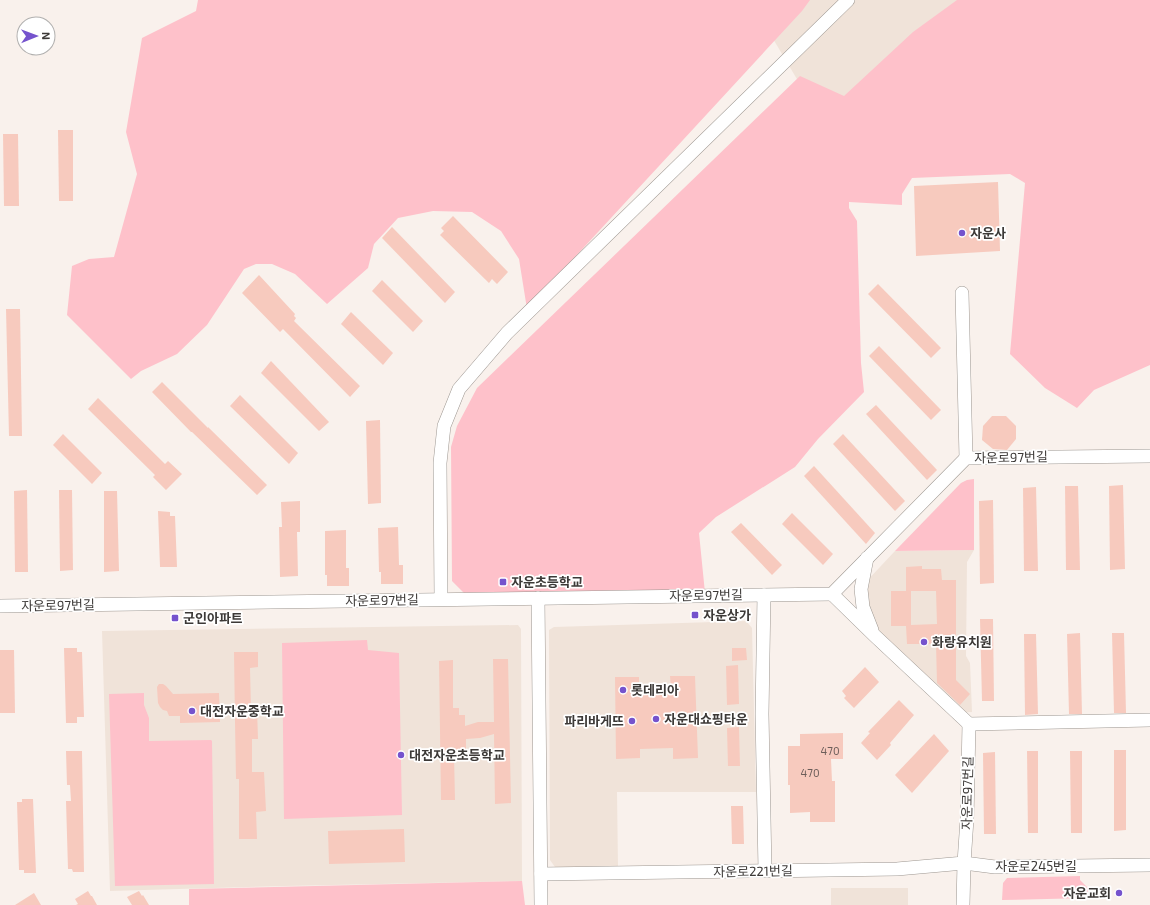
<svg xmlns="http://www.w3.org/2000/svg" width="1150" height="905" viewBox="0 0 1150 905" font-family="'Exo 2','Noto Sans KR',sans-serif">
<rect width="100%" height="100%" fill="#f9f1ec"/>
<g fill="#f0e3d9">
<polygon points="750,0 1150,0 1150,15 823,123"/>
<polygon points="974,550 967,562 966,656 970,663 972,712 956,713 867,628 865,583 895,551"/>
<polygon points="746,621 752,628 756,792 617,792 618,867 555,867 550,860 549,630 554,627"/>
<polygon points="518,625 521,629 522,881 284,886 110,891 102,631"/>
<rect x="831" y="888" width="77" height="17"/>
</g>
<g fill="#fec1ca">
<polygon points="198,0 810,0 802,11 527,309 519,259 501,231 472,212 433,211 398,218 374,244 368,268 327,304 295,274 272,264 256,264 244,269 207,325 177,354 141,371 131,379 67,315 72,266 89,259 114,257 137,174 126,132 142,38 196,11"/>
<polygon points="957,0 1150,0 1150,365 1094,390 1077,408 1045,388 1010,354 1025,183 1010,174 912,178 902,194 902,205 849,202 849,208 857,221 861,363 864,392 818,439 795,467 716,517 699,533 705,593 464,593 452,581 451,447 457,426 477,388 800,76 844,96 913,32"/>
<polygon points="974,479 974,550 895,551 961,483 967,480"/>
<polygon points="367,640 368,650 399,653 402,815 284,819 282,643"/>
<polygon points="144,693 144,705 149,718 149,741 211,740 212,741 214,884 115,886 109,694"/>
<polygon points="1080,876 1080,880 1088,888 1088,898 1002,900 1003,883 1007,878"/>
<polygon points="522,881 525,905 189,905 189,889"/>
</g>
<g fill="#f7cabe" fill-rule="evenodd">
<polygon points="58,130 73,130 73,201 59,201"/>
<polygon points="3,134 18,134 19,206 4,206"/>
<polygon points="998,182 1000,251 916,256 914,186"/>
<polygon points="453,216 508,272 497,284 492,279 489,283 440,235 444,231 441,228"/>
<polygon points="392,227 455,292 445,303 382,238"/>
<polygon points="259,275 295,314 294,316 296,318 294,321 360,386 350,397 283,329 280,332 242,293"/>
<polygon points="382,280 423,321 413,332 372,291"/>
<polygon points="878,284 941,348 931,358 868,294"/>
<polygon points="6,309 20,309 22,436 9,436"/>
<polygon points="351,312 393,353 383,365 341,324"/>
<polygon points="879,346 941,410 931,420 869,356"/>
<polygon points="271,361 329,422 319,431 261,373"/>
<polygon points="162,382 208,428 208,427 267,485 257,495 192,432 191,432 152,392"/>
<polygon points="240,395 298,453 289,464 230,406"/>
<polygon points="98,398 165,464 168,461 182,474 166,490 153,477 155,475 88,409"/>
<polygon points="876,405 937,470 927,480 866,414"/>
<polygon points="992,416 1006,416 1016,426 1016,439 1007,450 993,449 982,440 983,426"/>
<polygon points="380,420 381,503 368,504 366,421"/>
<polygon points="63,434 102,473 92,484 53,445"/>
<polygon points="843,434 905,501 895,511 833,444"/>
<polygon points="814,466 875,533 866,544 804,476"/>
<polygon points="1123,485 1125,569 1110,570 1109,486"/>
<polygon points="1065,486 1078,486 1080,570 1066,570"/>
<polygon points="1036,487 1038,571 1024,571 1023,488"/>
<polygon points="27,490 28,572 15,572 14,491"/>
<polygon points="59,490 72,490 73,570 60,571"/>
<polygon points="104,491 117,491 119,571 104,572"/>
<polygon points="993,500 994,583 980,584 979,501"/>
<polygon points="300,501 300,532 297,532 298,576 280,577 279,527 282,527 281,502"/>
<polygon points="158,511 170,512 170,516 175,516 177,567 160,567"/>
<polygon points="792,513 833,554 823,565 782,524"/>
<polygon points="741,523 782,565 772,575 731,532"/>
<polygon points="398,527 399,565 403,565 403,584 381,584 381,572 379,572 378,528"/>
<polygon points="346,530 346,568 349,568 349,586 327,586 327,575 325,575 325,531"/>
<path d="M922 566V569H941L942 580H956V680L970 694 960 705 937 683 936 644H907L906 626H891V591H906V567ZM911 591H936L937 624 911 625Z"/>
<polygon points="980,619 993,619 994,701 982,701"/>
<polygon points="1080,633 1082,714 1069,714 1067,634"/>
<polygon points="1112,633 1124,633 1126,713 1114,713"/>
<polygon points="1024,634 1036,634 1038,714 1025,715"/>
<polygon points="64,648 77,648 77,652 82,652 84,717 77,717 77,723 66,723"/>
<polygon points="732,648 746,648 747,660 732,661"/>
<polygon points="0,650 14,650 15,713 0,713"/>
<polygon points="234,652 258,652 258,667 250,668 251,710 257,709 258,739 252,739 252,772 264,772 266,811 256,812 257,839 239,839 239,779 236,779 235,722"/>
<polygon points="493,659 508,659 511,803 495,804 494,734 480,738 466,739 466,755 454,755 455,800 441,800 439,661 453,660 453,708 459,708 459,715 465,715 465,726 478,722 494,722"/>
<polygon points="738,665 739,704 727,705 726,666"/>
<polygon points="865,667 879,682 854,708 844,698 846,696 842,691"/>
<polygon points="670,676 695,676 698,758 673,759 673,748 640,749 640,758 616,759 615,677 639,677 639,690 671,689"/>
<polygon points="159,684 163,684 166,686 173,694 219,693 220,722 180,723 180,716 169,716 167,711 163,710 160,707 158,703 157,687"/>
<polygon points="899,700 914,715 890,743 891,745 877,760 861,743 870,733 868,732"/>
<polygon points="739,727 740,766 728,766 727,728"/>
<polygon points="843,733 843,759 831,759 832,781 835,781 835,822 810,822 810,812 790,813 790,785 788,785 788,746 800,746 800,734"/>
<polygon points="934,734 949,751 912,793 895,775"/>
<polygon points="1114,750 1126,750 1126,830 1114,831"/>
<polygon points="66,751 82,751 84,872 73,872 72,869 68,869 66,801 71,801 70,785 67,785"/>
<polygon points="1027,751 1038,751 1038,833 1028,833"/>
<polygon points="1070,751 1082,751 1082,833 1071,833"/>
<polygon points="995,752 996,834 984,834 983,753"/>
<polygon points="22,799 33,799 36,873 24,873 24,870 19,870 17,802 22,802"/>
<polygon points="731,806 743,806 744,844 732,844"/>
<polygon points="404,829 405,862 329,864 328,831"/>
<polygon points="88,891 91,896 92,896 97,905 76,905 78,904 75,899"/>
<polygon points="139,891 142,896 143,895 149,905 132,905 127,897"/>
<polygon points="34,893 41,905 15,905"/>
</g>
<g fill="none" stroke-linecap="round" stroke-linejoin="round">
<defs>
<g id="minor">
<polyline points="962,293 966,458"/>
<polyline points="867,558 861,589 863,607 872,630"/>
<polyline points="832,594 874,635 969,724 1150,720"/>
<polyline points="764,595 762,714 765,870"/>
<polyline points="538,598 541,905"/>
<polyline points="441,599 440,463 444,426 459,389 507,333 848,0"/>
<polyline points="0,606 832,594 966,458 1150,456"/>
<polyline points="541,874 897,869 964,863 967,819 969,724"/>
<polyline points="963,905 964,863 995,867 1150,865"/>
</g>
</defs>
<use href="#minor" stroke="#9d9791" stroke-width="14"/>
<use href="#minor" stroke="#fff" stroke-width="13"/>
</g>
<g fill="#7553cd" stroke="#fff" stroke-width="1.5">
<circle cx="962" cy="233" r="4"/>
<rect x="499" y="578" width="8" height="8" rx="2"/>
<rect x="691" y="611" width="8" height="8" rx="2"/>
<rect x="171" y="614" width="8" height="8" rx="2"/>
<circle cx="924" cy="642" r="4"/>
<circle cx="623" cy="690" r="4"/>
<circle cx="192" cy="711" r="4"/>
<circle cx="656" cy="719" r="4"/>
<circle cx="632" cy="721" r="4"/>
<circle cx="401" cy="755" r="4"/>
<circle cx="1119" cy="893" r="4"/>
</g>
<g text-anchor="middle" stroke-width="3.5" stroke-linejoin="round" paint-order="stroke">
<g font-size="11" fill="#6b5d59">
<text x="830" y="755">470</text>
<text x="810" y="777">470</text>
</g>
<g font-size="13" font-weight="bold" fill="#3c3937" stroke="#fff" text-anchor="start">
<text x="970" y="238">자운사</text>
<text x="511" y="587">자운초등학교</text>
<text x="703" y="620">자운상가</text>
<text x="183" y="623">군인아파트</text>
<text x="932" y="647">화랑유치원</text>
<text x="631" y="695">롯데리아</text>
<text x="200" y="716">대전자운중학교</text>
<text x="664" y="724">자운대쇼핑타운</text>
<text x="624" y="726" text-anchor="end">파리바게뜨</text>
<text x="409" y="760">대전자운초등학교</text>
<text x="1111" y="898" text-anchor="end">자운교회</text>
</g>
<g font-size="13" fill="#3c3937" stroke="#fff">
<text transform="translate(1011 457) rotate(-1)" y="5">자운로97번길</text>
<text transform="translate(706 595) rotate(-1)" y="5">자운로97번길</text>
<text transform="translate(382 600) rotate(-1)" y="5">자운로97번길</text>
<text transform="translate(58 605) rotate(-1)" y="5">자운로97번길</text>
<text transform="translate(967 793) rotate(-89)" y="5">자운로97번길</text>
<text x="1036" y="871">자운로245번길</text>
<text transform="translate(753 871) rotate(-1)" y="5">자운로221번길</text>
</g>
</g>
<g transform="translate(36 36) rotate(89)"><circle r="19" fill="#ffffff" stroke="#b1b0af"/>
<path d="M0-3L7 15L0 10L-7 15Z" fill="#7553cd"/>
<text y="-6" font-size="11" font-weight="bold" text-anchor="middle" fill="#3c3937">N</text>
</g>
</svg>
